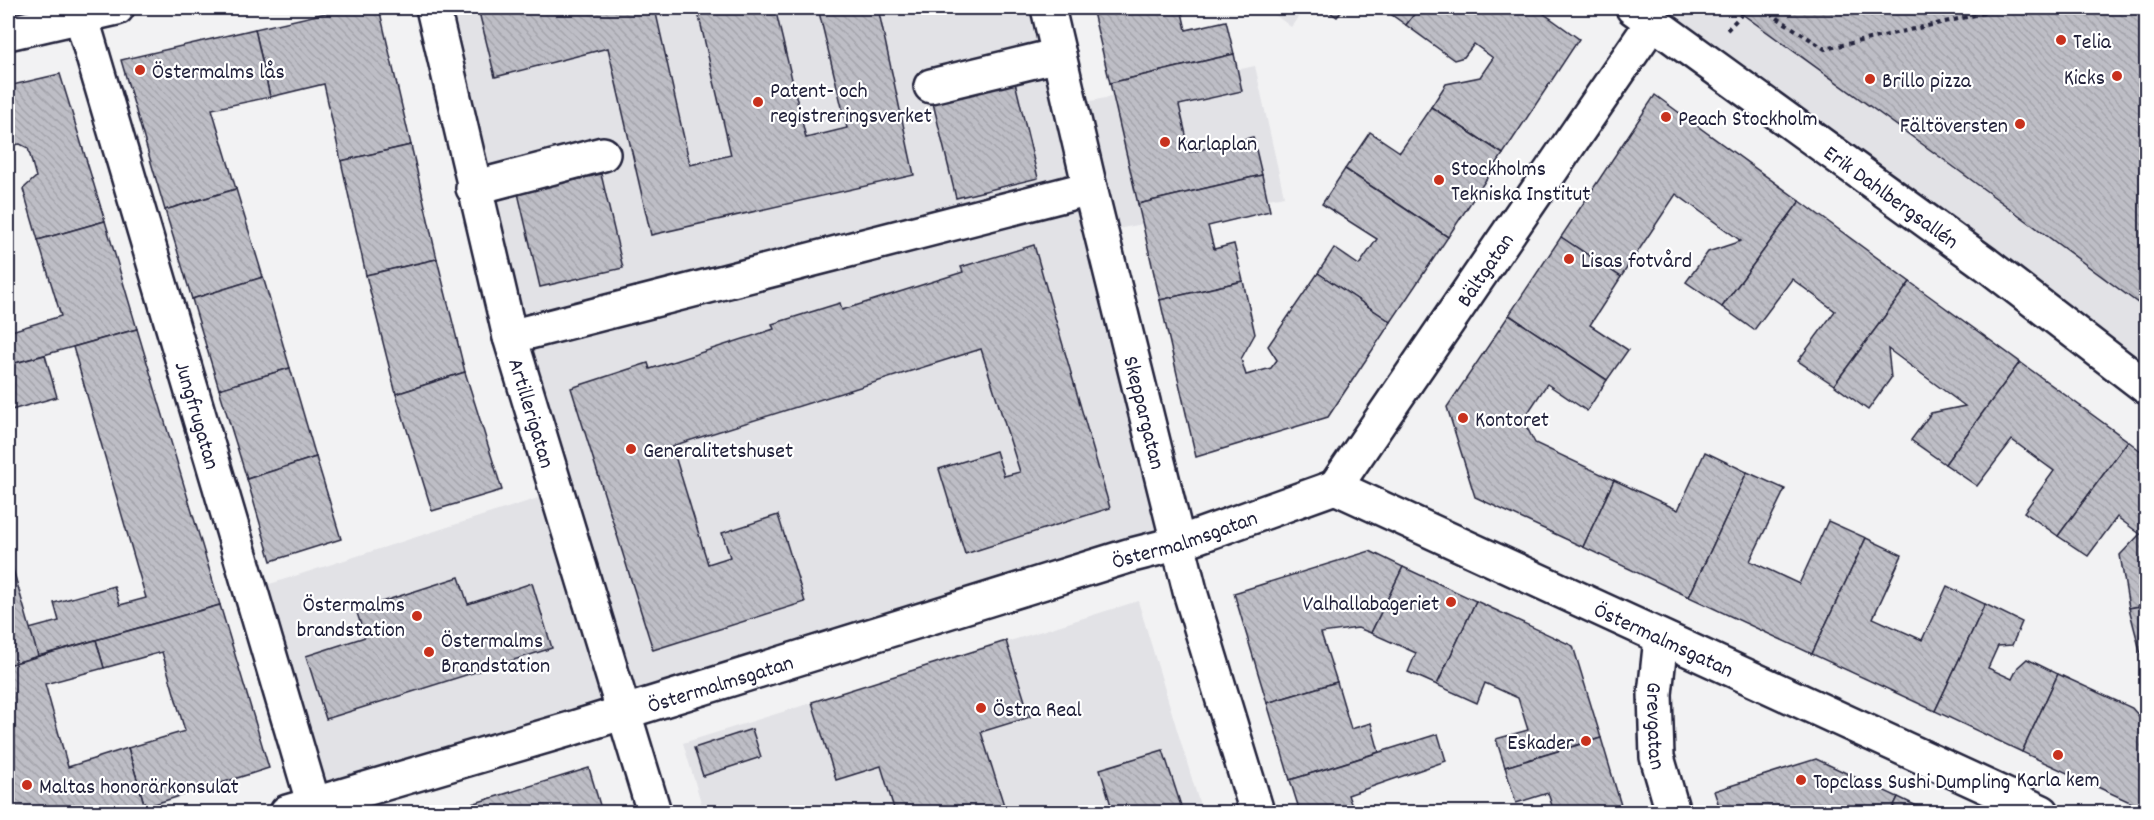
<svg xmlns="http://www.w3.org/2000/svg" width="2154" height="820" viewBox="0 0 2154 820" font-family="Dekko,sans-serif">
<defs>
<pattern id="building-back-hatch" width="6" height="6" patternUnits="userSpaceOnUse" patternTransform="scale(1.5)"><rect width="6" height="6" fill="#bebec6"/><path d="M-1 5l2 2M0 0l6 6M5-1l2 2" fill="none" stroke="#a3a3ab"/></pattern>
</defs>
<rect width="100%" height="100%" fill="#f2f2f3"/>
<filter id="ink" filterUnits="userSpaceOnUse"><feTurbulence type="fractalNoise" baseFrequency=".0167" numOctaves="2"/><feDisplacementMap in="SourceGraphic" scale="12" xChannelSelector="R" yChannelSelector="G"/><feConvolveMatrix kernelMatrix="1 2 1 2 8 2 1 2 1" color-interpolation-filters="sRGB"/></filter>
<g filter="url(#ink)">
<g fill="#e2e2e6">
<polygon points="441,8 1053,8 1077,104 1255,66 1284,196 1102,232 1182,537 318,812 248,591 560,491"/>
<polygon points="1266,8 1305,8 1291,27"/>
<polygon points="1634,8 2146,8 2146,388"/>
<polygon points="1138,601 1202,812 704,812 683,743"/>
</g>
<g fill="url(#building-back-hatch)" stroke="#22223b" stroke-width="1.5">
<polygon points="348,8 379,8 411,145 341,161 324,84 270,97 255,29"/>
<polygon points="478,8 662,8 655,9 690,165 731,155 697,8 775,8 806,138 847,128 818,8 878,8 914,175 651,235 608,48 495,77"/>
<polygon points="1092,8 1181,8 1186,30 1226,21 1234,54 1110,83"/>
<polygon points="1324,8 1344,8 1337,17"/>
<polygon points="1382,8 1419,8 1406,25"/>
<polygon points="1419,8 1536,8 1579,39 1503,154 1431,107 1446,84 1480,77 1493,58 1474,44 1464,57 1454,60 1406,25"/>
<polygon points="1734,8 2146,8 2146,309 1947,162"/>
<polygon points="255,29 270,97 212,109 236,189 165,210 121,60"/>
<polygon points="1234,54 1242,91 1179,105 1190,152 1253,137 1262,175 1138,204 1110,83"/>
<polygon points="60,74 105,221 38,240 23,189 36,177 28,148 20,144 8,146 8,86"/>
<polygon points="1015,82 1038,178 956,198 933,103"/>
<polygon points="1655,95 1800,201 1722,307 1686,282 1708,252 1741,241 1676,194 1621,277 1561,237"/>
<polygon points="1431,107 1503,154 1448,237 1345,169 1370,132 1400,152"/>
<polygon points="411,145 437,259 366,275 341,161"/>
<polygon points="1345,169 1448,237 1391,322 1318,273 1334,248 1359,265 1377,239 1322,204"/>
<polygon points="601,174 623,268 540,287 518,193"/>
<polygon points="1262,175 1270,211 1208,226 1214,249 1234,244 1243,281 1160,300 1138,204"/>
<polygon points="236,189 263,277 192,299 165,210"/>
<polygon points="1800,201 1910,282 1834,385 1798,361 1835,311 1792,279 1754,330 1722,307"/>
<polygon points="105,221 137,329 15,363 8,332 61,316 38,240"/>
<polygon points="1561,237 1621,277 1590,325 1628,350 1607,380 1509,315"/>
<polygon points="1034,245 1110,508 965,554 939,469 996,451 1004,476 1020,472 981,349 672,446 708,564 730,557 722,533 778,515 805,602 653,650 571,388 648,363 650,369 774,329 772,324 840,303 842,310 963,272 961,267"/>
<polygon points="437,259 465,372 396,394 366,275"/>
<polygon points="1318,273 1391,322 1328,417 1196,457 1160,300 1243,281 1255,334 1241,359 1246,375 1271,368 1277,360 1268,346"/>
<polygon points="263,277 290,368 219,389 192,299"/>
<polygon points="1910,282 2020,362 1945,464 1911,440 1931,413 1965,406 1888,349 1891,378 1868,410 1834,385"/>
<polygon points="1509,315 1607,380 1587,411 1547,384 1523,420 1535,443 1614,480 1583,547 1475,497 1447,407"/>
<polygon points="137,329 220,605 38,656 29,629 59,621 54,603 114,586 120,605 146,598 73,347"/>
<polygon points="45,355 57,397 8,411 8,365"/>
<polygon points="2020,362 2128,441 2058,536 2024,512 2054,471 2012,440 1977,486 1945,464"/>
<polygon points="290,368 316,457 247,479 219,389"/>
<polygon points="465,372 502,490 432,511 396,394"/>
<polygon points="2128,441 2146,455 2146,605 2129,608 2120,555 2140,534 2117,517 2088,556 2058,536"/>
<polygon points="1705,452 1747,472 1689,597 1583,547 1614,480 1678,510"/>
<polygon points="316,457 341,539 271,561 247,479"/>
<polygon points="1747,472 1785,489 1750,561 1799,584 1828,521 1866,538 1812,654 1689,597"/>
<polygon points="1866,538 1902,555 1873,618 1922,640 1947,586 1985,604 1935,711 1812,654"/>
<polygon points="1370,551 1403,567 1371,633 1358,628 1321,633 1337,682 1267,703 1234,593"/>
<polygon points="8,552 38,656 8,665"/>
<polygon points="1403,567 1476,601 1437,685 1408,672 1416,653 1371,633"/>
<polygon points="459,577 468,604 532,583 552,648 326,719 306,656 365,637 356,610"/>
<polygon points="1476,601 1573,646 1601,738 1505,767 1496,739 1528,730 1518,698 1485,683 1477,703 1437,685"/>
<polygon points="1985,604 2022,622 2012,645 1998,646 1988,668 2012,679 2018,667 2027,659 2058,674 2022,752 1935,711"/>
<polygon points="220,605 269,768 145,807 128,748 185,731 162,652 104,668 96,640"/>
<polygon points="2146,605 2146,674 2129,608"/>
<polygon points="96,640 104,668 45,684 68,767 128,748 145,807 127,812 13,812 8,794 8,665"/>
<polygon points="1006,641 1030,717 981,732 1006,812 895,812 881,766 836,780 812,702"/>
<polygon points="2058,674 2132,708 2146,724 2145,809 2022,752"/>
<polygon points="1337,682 1351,729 1371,723 1379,752 1290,780 1267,703"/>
<polygon points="752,729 761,757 703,776 694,748"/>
<polygon points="1438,734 1446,761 1348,795 1354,812 1300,812 1290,780"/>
<polygon points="1601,738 1623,812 1554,812 1548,793 1516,803 1505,767"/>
<polygon points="1163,750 1183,812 1113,812 1100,769"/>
<polygon points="1816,759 1898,797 1891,812 1721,812 1714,791"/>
<polygon points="589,768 602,812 443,812 475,803"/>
<polygon points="1898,797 1925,810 1931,812 1891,812"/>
</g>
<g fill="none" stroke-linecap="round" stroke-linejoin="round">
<defs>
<g id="minor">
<path id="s1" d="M433 8 510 337 654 812"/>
<path id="s2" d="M1048 8 1090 188 1191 595 1257 812"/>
<path id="s3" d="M1633 8 1986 264 2146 387"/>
<path id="s4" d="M81 16 316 812"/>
<polyline points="931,86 1059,55"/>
<polyline points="473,188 603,154"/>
<polyline points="510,337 1090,188"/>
<path id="s5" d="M1335 487 1652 23"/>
<path id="s6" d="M1661 638 1655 694 1657 757 1673 812"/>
<path id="s7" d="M287 812 570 729 1128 556 1179 543 1335 487 2042 812"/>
</g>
<polyline id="major" points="8,33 117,8"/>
</defs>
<use href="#minor" stroke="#22223b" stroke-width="38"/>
<use href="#major" stroke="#22223b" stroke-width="38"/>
<g stroke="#22223b" stroke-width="4" stroke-dasharray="4.5 4.5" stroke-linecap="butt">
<polyline points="1762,8 1825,49 2007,8"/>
<polyline points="1727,30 1748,8"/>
<polyline points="2079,812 2087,809 2094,812"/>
</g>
<use href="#minor" stroke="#fff" stroke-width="33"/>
<use href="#major" stroke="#fff" stroke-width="33"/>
</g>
</g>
<g fill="#c8321e" stroke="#fff" stroke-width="2">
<circle cx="2061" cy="40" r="6"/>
<circle cx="140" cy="70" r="6"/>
<circle cx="2117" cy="76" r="6"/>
<circle cx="1870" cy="79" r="6"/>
<circle cx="758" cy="102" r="6"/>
<circle cx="1666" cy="117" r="6"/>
<circle cx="2020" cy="124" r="6"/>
<circle cx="1165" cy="142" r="6"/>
<circle cx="1439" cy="180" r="6"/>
<circle cx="1569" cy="259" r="6"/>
<circle cx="1463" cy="418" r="6"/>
<circle cx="631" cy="449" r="6"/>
<circle cx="1451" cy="602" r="6"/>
<circle cx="417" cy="616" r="6"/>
<circle cx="429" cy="652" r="6"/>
<circle cx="981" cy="708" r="6"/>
<circle cx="1586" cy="741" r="6"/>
<circle cx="2058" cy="755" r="6"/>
<circle cx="1801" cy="780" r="6"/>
<circle cx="27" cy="785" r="6"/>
</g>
<g text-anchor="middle" stroke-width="4.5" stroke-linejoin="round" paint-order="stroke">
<g font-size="22" fill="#22223b" stroke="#fff" text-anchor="start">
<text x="2073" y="48">Telia</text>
<text x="152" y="78">Östermalms lås</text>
<text x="2105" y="84" text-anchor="end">Kicks</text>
<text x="1882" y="87">Brillo pizza</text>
<text x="770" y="97">Patent- och<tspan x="770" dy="25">registreringsverket</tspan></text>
<text x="1678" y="125">Peach Stockholm</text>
<text x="2008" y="132" text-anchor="end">Fältöversten</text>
<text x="1177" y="150">Karlaplan</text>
<text x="1451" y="175">Stockholms<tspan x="1451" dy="25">Tekniska Institut</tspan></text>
<text x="1581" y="267">Lisas fotvård</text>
<text x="1475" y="426">Kontoret</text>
<text x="643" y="457">Generalitetshuset</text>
<text x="1439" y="610" text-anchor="end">Valhallabageriet</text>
<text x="405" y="611" text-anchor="end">Östermalms<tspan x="405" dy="25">brandstation</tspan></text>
<text x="441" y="647">Östermalms<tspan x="441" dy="25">Brandstation</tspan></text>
<text x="993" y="716">Östra Real</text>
<text x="1574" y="749" text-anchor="end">Eskader</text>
<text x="2058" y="786" text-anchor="middle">Karla kem</text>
<text x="1813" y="788">Topclass Sushi Dumpling</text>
<text x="39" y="793">Maltas honorärkonsulat</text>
</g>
<g font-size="22" fill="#22223b" stroke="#fff">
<text dy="8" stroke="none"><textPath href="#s3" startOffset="320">Erik Dahlbergsallén</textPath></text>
<text dy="8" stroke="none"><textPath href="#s5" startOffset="264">Bältgatan</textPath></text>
<text dy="8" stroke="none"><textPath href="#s2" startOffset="416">Skeppargatan</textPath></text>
<text dy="8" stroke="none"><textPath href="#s1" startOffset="417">Artillerigatan</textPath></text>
<text dy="8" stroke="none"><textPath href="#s4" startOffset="416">Jungfrugatan</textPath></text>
<text dy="8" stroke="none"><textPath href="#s7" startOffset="938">Östermalmsgatan</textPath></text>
<text dy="8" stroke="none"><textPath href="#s7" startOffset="1460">Östermalmsgatan</textPath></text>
<text dy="8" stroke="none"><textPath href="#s7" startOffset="452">Östermalmsgatan</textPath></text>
<text dy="8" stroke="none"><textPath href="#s6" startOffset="88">Grevgatan</textPath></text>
</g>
</g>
<rect width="2154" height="820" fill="none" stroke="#fff" stroke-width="30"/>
<rect x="15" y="15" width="2124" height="790" fill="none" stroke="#22223b" stroke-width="2" filter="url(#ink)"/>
</svg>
